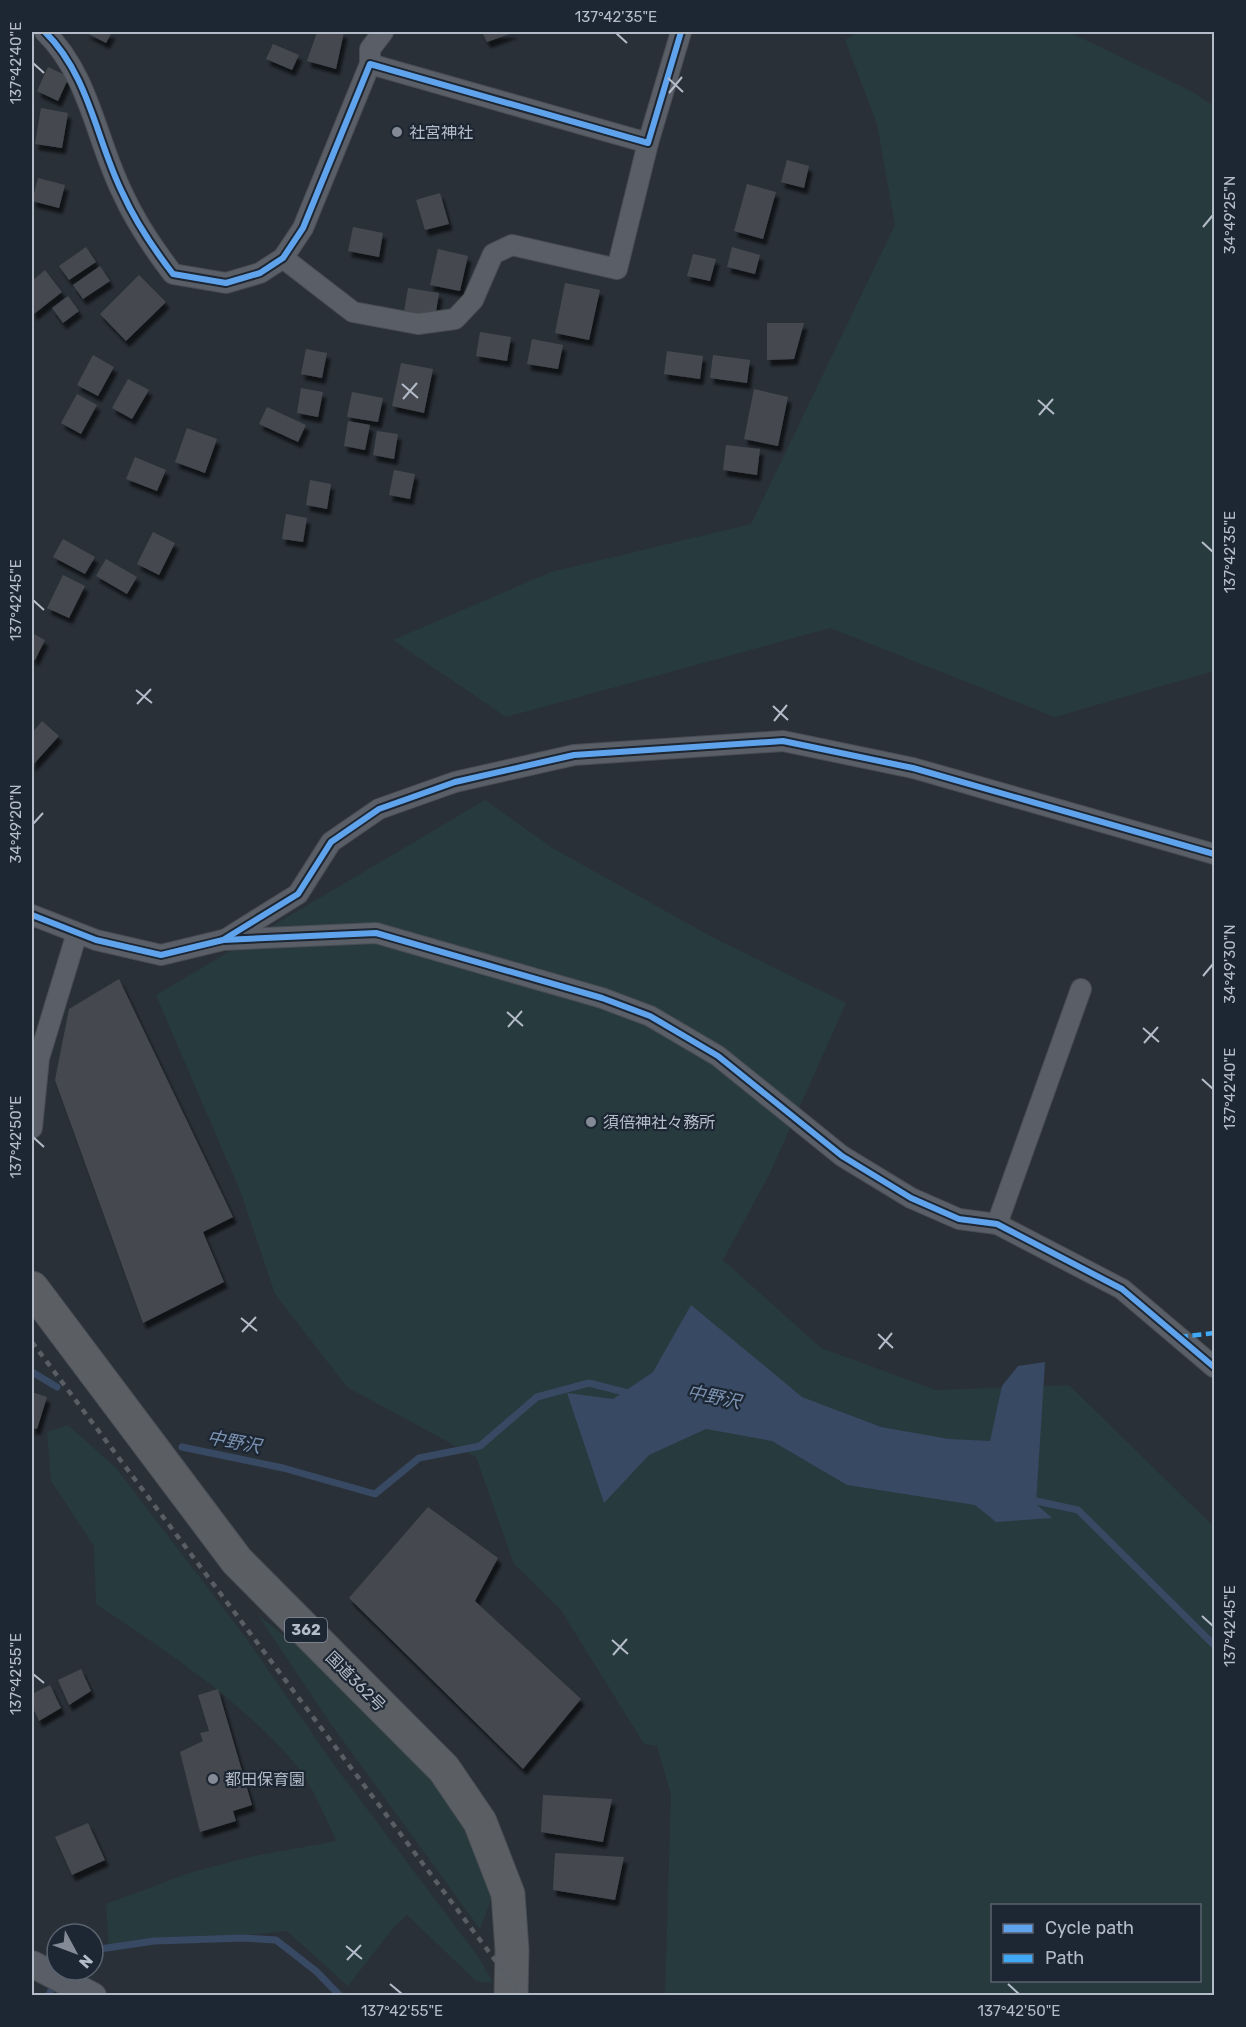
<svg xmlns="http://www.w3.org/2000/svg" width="1246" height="2027" viewBox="0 0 1246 2027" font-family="Rubik,'Noto Sans JP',sans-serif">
<defs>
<filter id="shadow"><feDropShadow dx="3.5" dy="6" stdDeviation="1.5" flood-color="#0009"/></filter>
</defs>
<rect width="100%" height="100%" fill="#2a3038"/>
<g fill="#273a3e" fill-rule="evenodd">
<polygon points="857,32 1069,32 1193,92 1214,106 1214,671 1055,717 830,628 506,717 393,640 551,572 751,524 895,225 877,124 845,40"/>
<path d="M485 800 554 849 712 937 846 1003 771 1171 723 1260 821 1348 936 1390 1069 1385 1214 1527V1995H665L671 1795 657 1746 644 1744 561 1610 514 1564 476 1457 347 1387 275 1294 241 1193 156 995ZM992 1906H1200V1980H992Z"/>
<path d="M68 1425 116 1468 246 1638 334 1765 479 1958 493 1983 476 1981 407 1915 393 1928 348 1986 287 1931 109 1948 106 1904 192 1872 254 1856 337 1841C325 1818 312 1784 296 1765 245 1703 162 1648 96 1604L94 1546 51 1481 47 1432Z"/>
<polygon points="258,1615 330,1672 457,1804 492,1897 480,1929 331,1724"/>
</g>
<polygon fill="#384963" points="691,1305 802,1397 881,1427 949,1439 990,1441 1002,1386 1018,1366 1045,1362 1036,1504 1052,1518 996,1522 975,1505 847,1485 772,1441 706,1429 649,1455 604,1503 567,1393 613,1399 653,1372"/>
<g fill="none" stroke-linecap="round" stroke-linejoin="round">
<g stroke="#384963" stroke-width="7">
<polyline points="32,1372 57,1387"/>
<polyline points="182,1447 283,1468 375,1494 419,1458 480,1446 537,1397 589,1383 632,1394"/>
<polyline points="1027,1499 1078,1510 1214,1645"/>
<polyline points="93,1950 154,1941 244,1938 276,1940 317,1972 340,1996"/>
<polyline points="48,1996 56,1982"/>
</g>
</g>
<g fill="#444950" filter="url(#shadow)">
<polygon points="85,32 112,32 106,43"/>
<polygon points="317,32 344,32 336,69 307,61"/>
<polygon points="482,32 515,32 487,42"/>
<polygon points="273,44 299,55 292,70 266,59"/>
<polygon points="48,67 69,77 58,101 37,91"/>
<polygon points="41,108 68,113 62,148 35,144"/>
<polygon points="787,160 809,166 804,188 781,182"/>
<polygon points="38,178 65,185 59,208 32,201"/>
<polygon points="747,184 776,192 763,239 734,231"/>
<polygon points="440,193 449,224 425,230 416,200"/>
<polygon points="353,227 383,233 379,257 348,251"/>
<polygon points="86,247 96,262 69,280 59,266"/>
<polygon points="732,247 760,255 755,274 727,267"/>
<polygon points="438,249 468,256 460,291 430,285"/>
<polygon points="693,254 716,259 710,281 687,276"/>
<polygon points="100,266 110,281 83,299 73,285"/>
<polygon points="45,270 62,292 34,314 32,311 32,281"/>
<polygon points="139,275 166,302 126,341 100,314"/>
<polygon points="565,283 600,290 589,340 555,333"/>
<polygon points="408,288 439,293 435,318 404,312"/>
<polygon points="68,296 79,311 63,323 52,308"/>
<polygon points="767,323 804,323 794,359 767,360"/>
<polygon points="480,332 511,337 507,361 476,356"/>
<polygon points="532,339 563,345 558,369 527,364"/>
<polygon points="306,349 327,353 322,378 301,374"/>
<polygon points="667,351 703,356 700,379 664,374"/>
<polygon points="93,355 114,367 98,396 77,385"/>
<polygon points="713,355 750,360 747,383 710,378"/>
<polygon points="401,363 433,369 424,413 392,406"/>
<polygon points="128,379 149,390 132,419 112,408"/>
<polygon points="301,388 323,392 318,417 297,413"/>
<polygon points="754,389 788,397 778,446 744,439"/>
<polygon points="352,392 383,398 378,422 347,417"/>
<polygon points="77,394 97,405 81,434 61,423"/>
<polygon points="267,407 306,425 298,442 259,424"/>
<polygon points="348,421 370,425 365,450 344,446"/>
<polygon points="187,428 217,439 205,473 175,462"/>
<polygon points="377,431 398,434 394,459 373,455"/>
<polygon points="726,445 760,449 757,475 723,470"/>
<polygon points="135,457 166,470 157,491 126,479"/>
<polygon points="394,470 415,474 410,499 389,495"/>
<polygon points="310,480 331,484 327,509 306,505"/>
<polygon points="286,514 307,518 303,542 282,539"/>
<polygon points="153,532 175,543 159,575 137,564"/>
<polygon points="63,539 95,557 85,574 53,557"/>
<polygon points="106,559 137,577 127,594 96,576"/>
<polygon points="63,575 85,586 69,618 47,608"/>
<polygon points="32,633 45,640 35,660 32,658"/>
<polygon points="42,721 59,736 32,766 32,733"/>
<polygon points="119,979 233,1217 203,1232 224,1282 143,1323 55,1080 69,1009"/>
<polygon points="32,1392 47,1397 37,1429 32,1428"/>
<polygon points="428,1507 498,1558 475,1601 581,1699 523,1769 349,1598"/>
<polygon points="81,1669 91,1691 69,1705 58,1680"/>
<polygon points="50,1685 61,1708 39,1721 32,1706 32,1694"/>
<polygon points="218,1689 252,1805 233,1811 236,1821 200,1832 180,1752 203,1741 200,1733 209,1731 198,1695"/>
<polygon points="543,1795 612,1799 603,1842 541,1832"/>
<polygon points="88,1823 105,1860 72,1875 55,1837"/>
<polygon points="555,1853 624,1857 615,1900 553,1890"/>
</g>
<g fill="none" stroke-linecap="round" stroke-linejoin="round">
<defs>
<g id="minor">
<path d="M45 32C89 75 96 139 122 192 135 221 153 248 173 274L226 283 260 273 283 258 303 228 370 64 648 143 681 32"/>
<polyline points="370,64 370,49 383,32"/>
<polyline points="283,258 353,312 418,324 455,319 473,300 493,254 512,245 617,269 648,143"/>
<polyline points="32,915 96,940 161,955 223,940 376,933 602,998 650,1016 718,1056 842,1156 911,1198 959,1219 997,1224 1122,1289 1214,1367"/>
<polyline points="226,939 298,894 331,842 379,809 455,782 574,755 783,741 913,768 1214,854"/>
<polyline points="32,1128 39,1058 77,933"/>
<polyline points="997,1224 1081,989"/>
</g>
<polyline id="tertiary" points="32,1964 93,1996"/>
<polyline id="trunk" points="32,1288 237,1561 444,1769 480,1822 508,1894 512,1950 511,1996"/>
</defs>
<use href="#minor" stroke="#484c53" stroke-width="22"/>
<use href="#tertiary" stroke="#484c53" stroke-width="28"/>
<use href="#trunk" stroke="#474c53" stroke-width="35"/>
<use href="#minor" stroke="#5a5e66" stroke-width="20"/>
<use href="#tertiary" stroke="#5a5e66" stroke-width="26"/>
<use href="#trunk" stroke="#5b5f64" stroke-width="33"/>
<polyline stroke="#595d64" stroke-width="4.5" stroke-dasharray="6 6" stroke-linecap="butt" points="32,1342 522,1996"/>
<polyline stroke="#3fa9f5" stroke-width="4.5" stroke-dasharray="9 4.5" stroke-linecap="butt" points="1179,1337 1214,1333"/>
<defs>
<g id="cycleway">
<path d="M45 32C89 75 96 139 122 192 135 221 153 248 173 274L226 283 260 273 283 258 303 228 370 64 648 143 681 32"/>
<polyline points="32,915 96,940 161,955 223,940 376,933 602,998 650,1016 718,1056 842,1156 911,1198 959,1219 997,1224 1122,1289 1214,1367"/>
<polyline points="223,940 298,894 331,842 379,809 455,782 574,755 783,741 913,768 1214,854"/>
</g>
</defs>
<use href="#cycleway" stroke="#1d2633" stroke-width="10"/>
<use href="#cycleway" stroke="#60a3ed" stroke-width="6"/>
</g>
<path fill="none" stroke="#b4bcc9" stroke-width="2" d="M616 33 627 43M33 63 44 73M668 78 683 92M669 93 682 77M1203 227 1213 215M402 384 418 398M403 399 417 383M1038 400 1054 414M1039 415 1053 399M1202 542 1213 552M33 600 44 610M136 690 152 703M137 704 151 689M773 706 788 720M774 721 787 705M33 824 43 813M1203 976 1213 964M507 1012 523 1026M508 1027 522 1011M1143 1028 1159 1042M1144 1043 1158 1027M1202 1079 1213 1089M33 1137 44 1147M241 1318 257 1331M242 1332 256 1317M878 1334 893 1348M879 1349 892 1333M1202 1616 1213 1626M612 1640 628 1654M613 1655 627 1639M33 1674 44 1683M346 1946 362 1959M347 1960 361 1945M390 1984 402 1994M1008 1984 1019 1994"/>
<g fill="#848b96" stroke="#1d2633" stroke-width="2">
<circle cx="397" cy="132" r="6"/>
<circle cx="591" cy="1122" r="6"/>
<circle cx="213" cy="1779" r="6"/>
</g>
<g text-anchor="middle" stroke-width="4.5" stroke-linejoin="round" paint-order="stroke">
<rect fill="#1d2633" stroke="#878f9c" stroke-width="1.5" x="285" y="1618" width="42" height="24" rx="4.5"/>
<g font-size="15" font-weight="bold" fill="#b4bcc9">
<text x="306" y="1635">362</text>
</g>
<g font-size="16" fill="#b4bcc9" stroke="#1d2633" text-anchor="start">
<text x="409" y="138">社宮神社</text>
<text x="603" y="1128">須倍神社々務所</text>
<text x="225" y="1785">都田保育園</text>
</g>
<g font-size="16" fill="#b4bcc9" stroke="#1d2633">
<text transform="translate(356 1681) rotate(45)" y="6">国道362号</text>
</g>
<g font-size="18" font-style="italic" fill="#7c92b1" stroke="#1d2633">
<text transform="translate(714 1397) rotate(12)" y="6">中野沢</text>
<text transform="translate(234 1442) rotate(11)" y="6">中野沢</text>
</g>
</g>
<rect width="1246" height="2027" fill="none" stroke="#1d2633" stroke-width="66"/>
<rect x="991" y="1904" width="210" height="78" fill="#1d2633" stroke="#59626f" stroke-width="1.5"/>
<rect x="1003" y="1924" width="30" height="9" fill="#60a3ed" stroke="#59626f" stroke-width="1.5"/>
<text x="1045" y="1934" font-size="18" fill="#b4bcc9">Cycle path</text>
<rect x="1003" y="1954" width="30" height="9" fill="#3fa9f5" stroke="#59626f" stroke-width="1.5"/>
<text x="1045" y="1964" font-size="18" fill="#b4bcc9">Path</text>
<g transform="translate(75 1952) rotate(131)"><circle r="28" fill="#1d2633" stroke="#59626f" stroke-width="1.5"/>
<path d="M0-4.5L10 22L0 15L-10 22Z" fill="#848b96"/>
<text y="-9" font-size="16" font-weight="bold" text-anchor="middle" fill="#b4bcc9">N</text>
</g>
<rect x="33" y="33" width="1180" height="1961" fill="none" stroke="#b4bcc9" stroke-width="2"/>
<g font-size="15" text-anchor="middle" fill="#b4bcc9">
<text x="616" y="22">137°42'35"E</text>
<text transform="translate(16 63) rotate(-90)" y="5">137°42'40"E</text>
<text transform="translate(1230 215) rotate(-90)" y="5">34°49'25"N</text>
<text transform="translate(1230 552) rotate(-90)" y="5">137°42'35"E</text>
<text transform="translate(16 600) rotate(-90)" y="5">137°42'45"E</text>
<text transform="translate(16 824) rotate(-90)" y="5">34°49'20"N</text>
<text transform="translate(1230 964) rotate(-90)" y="5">34°49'30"N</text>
<text transform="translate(1230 1089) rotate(-90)" y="5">137°42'40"E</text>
<text transform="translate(16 1137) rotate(-90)" y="5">137°42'50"E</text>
<text transform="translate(1230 1626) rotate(-90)" y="5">137°42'45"E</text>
<text transform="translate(16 1674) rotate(-90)" y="5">137°42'55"E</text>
<text x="402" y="2016">137°42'55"E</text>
<text x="1019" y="2016">137°42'50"E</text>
</g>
</svg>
